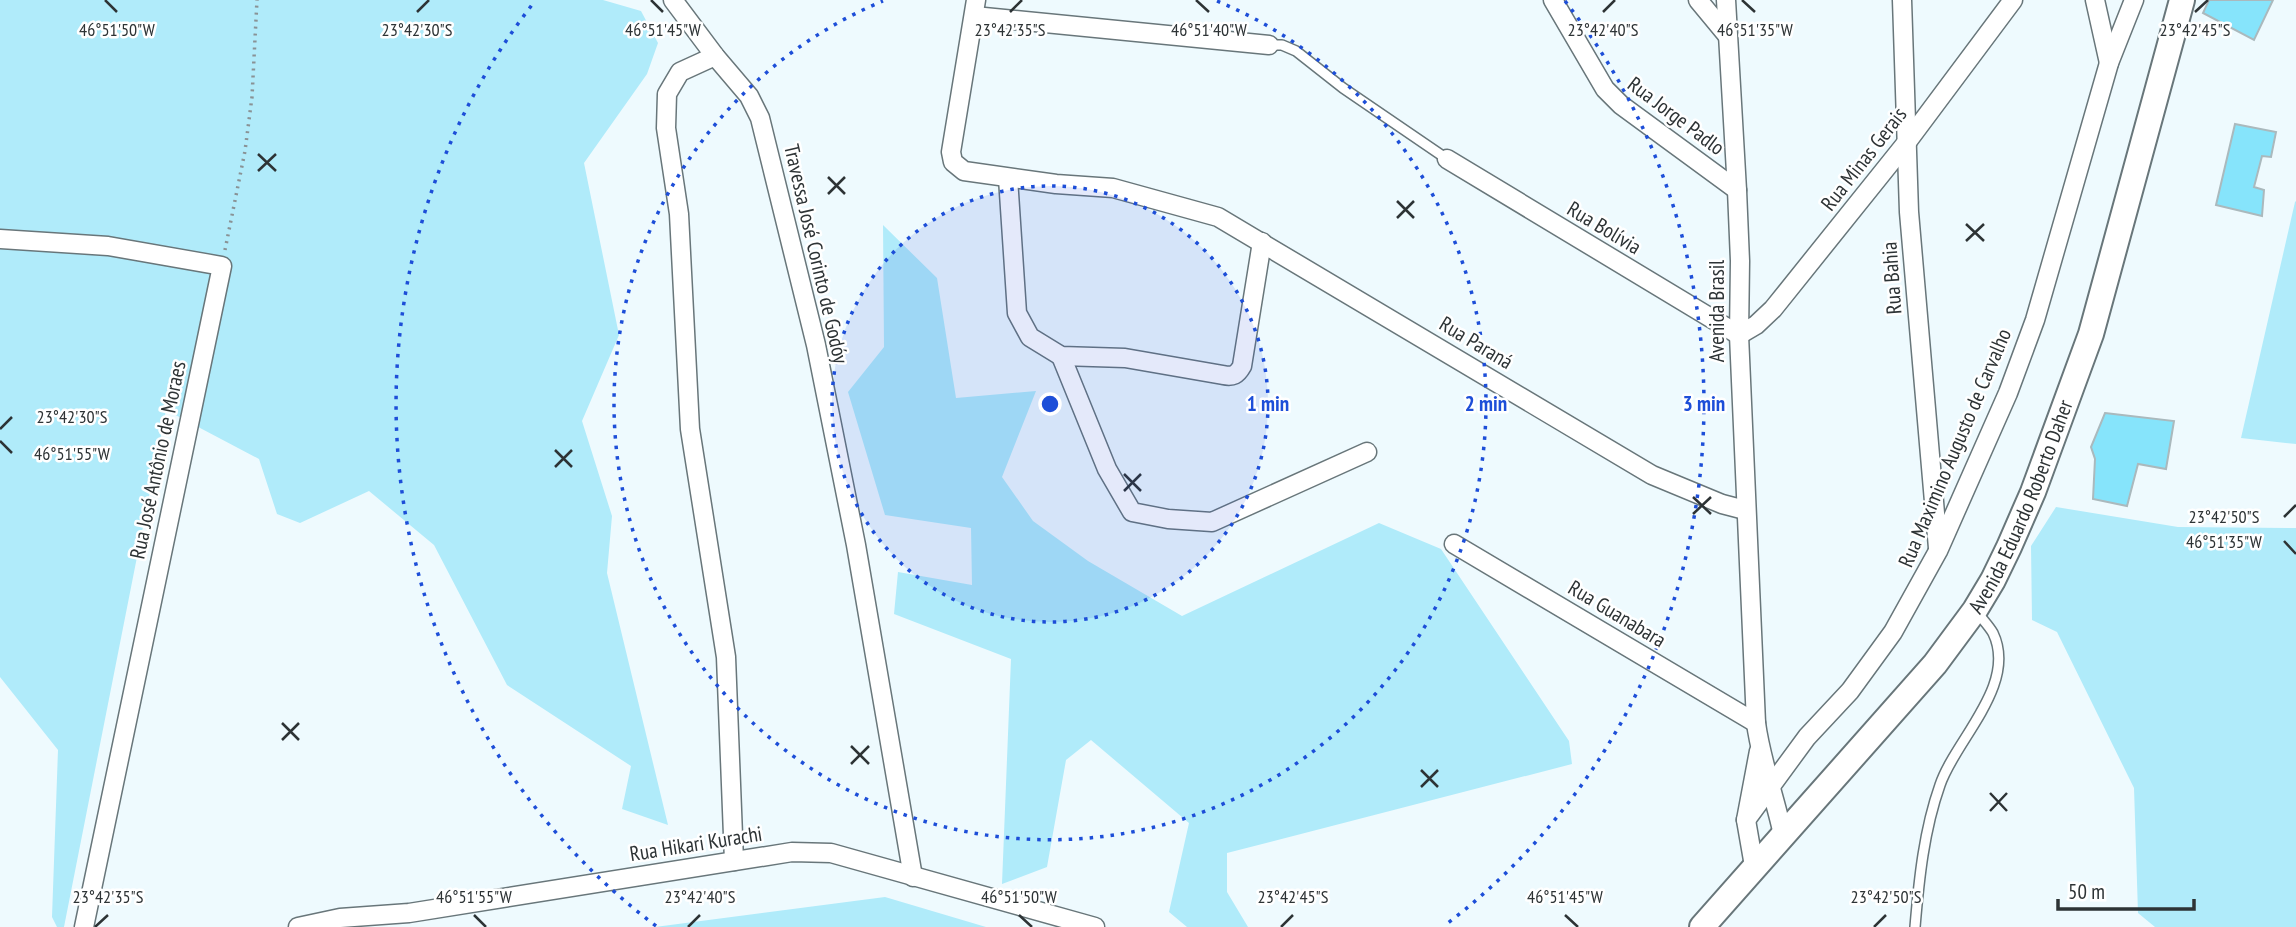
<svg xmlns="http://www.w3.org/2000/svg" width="2296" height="927" viewBox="0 0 2296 927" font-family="'PT Sans Narrow',sans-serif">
<rect width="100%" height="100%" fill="#eefafe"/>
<g fill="#b0ebfa">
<polygon points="0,0 603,0 641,11 658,43 647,74 584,163 619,335 582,421 612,516 607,573 668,825 622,809 631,766 507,685 434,545 369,491 300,523 277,514 259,459 166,410 64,927 57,927 52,917 58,750 0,677"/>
<polygon points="2296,201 2296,444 2241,438 2295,202"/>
<polygon points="883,225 937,278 956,398 1036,391 1002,477 1033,521 1088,561 1182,616 1379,523 1441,549 1569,741 1572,764 1227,853 1227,892 1248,927 1187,927 1169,912 1189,823 1091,740 1066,760 1047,867 1002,884 1011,659 894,614 898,572 972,585 971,528 885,515 848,392 884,347"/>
<polygon points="2056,507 2178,527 2296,528 2296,927 2155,927 2138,913 2134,788 2057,632 2032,620 2031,546"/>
<polygon points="885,897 986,927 655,927"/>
</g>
<g fill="#86e4fb" stroke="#aab9bd" stroke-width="2">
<polygon points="2209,0 2273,0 2254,40 2203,13"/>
<polygon points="2235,124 2276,132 2271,157 2262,156 2254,187 2264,190 2262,216 2216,205"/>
<polygon points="2105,413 2174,421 2166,469 2138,464 2127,506 2093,499 2095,459 2091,447"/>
</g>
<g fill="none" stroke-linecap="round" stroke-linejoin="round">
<defs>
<g id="service">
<polyline points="1269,45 1282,45 1296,51 1343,88 1447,159"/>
<path d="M1915 927C1919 879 1924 830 1940 785 1955 740 2018 685 1993 633 1989 626 1982 619 1977 612"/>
</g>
<g id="minor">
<polyline points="673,0 715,56 749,96 760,118 816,345 856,545 913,877"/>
<polyline points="976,0 951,152 953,162 964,171 1056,184 1113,188 1218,217 1652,475 1722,504 1745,510"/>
<polyline points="1553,0 1605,89 1621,105 1737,190"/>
<polyline points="1698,0 1727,35"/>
<path d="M1726 0 1737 190 1740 261 1739 335 1756 723C1761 761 1775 797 1783 835"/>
<polyline points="1902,0 1909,212 1938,548"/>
<polyline points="2095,0 2109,63"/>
<polyline points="974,16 1269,45"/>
<polyline points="715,56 680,72 667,94 666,128 679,214 690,429 726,657 734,861"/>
<polyline points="1447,159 1739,335 1756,325 1773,309 1907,142 2013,0"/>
<path d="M1008 178 1017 313 1030 337 1061 356 1125 358 1223 375C1233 377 1237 375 1242 366L1262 242"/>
<polyline points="0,239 108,246 222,266 84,927"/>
<polyline points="1061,356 1107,469 1132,512 1168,519 1212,522 1367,452"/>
<polyline points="1454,544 1756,723"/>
<polyline points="1746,820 1807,737 1850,691 1893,632 1938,551 2008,393 2035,320 2109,63 2134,0"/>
<polyline points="1754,866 1746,820 1759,751"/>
<polyline points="298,927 340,918 409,913 792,852 831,853 1095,927"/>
</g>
<g id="secondary">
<path id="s1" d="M1702 927 1935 664 1975 610 1993 580 2009 547 2033 492 2091 334 2182 0"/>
</g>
</defs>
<use href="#service" stroke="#68767a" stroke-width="12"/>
<use href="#minor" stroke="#68767a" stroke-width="21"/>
<use href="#secondary" stroke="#68767a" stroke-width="28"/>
<polyline stroke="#899295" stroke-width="3.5" stroke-dasharray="2 5" stroke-linecap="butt" points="225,250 245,151 252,97 257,0"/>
<use href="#service" stroke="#fff" stroke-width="9"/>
<use href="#minor" stroke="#fff" stroke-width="18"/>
<use href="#secondary" stroke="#fff" stroke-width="24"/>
</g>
<path fill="none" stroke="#2d3335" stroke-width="2.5" d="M105 0 117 12M651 0 663 12M1196 0 1209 12M1742 0 1755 12M417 12 429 0M1010 12 1022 0M1603 12 1615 0M2195 12 2208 0M258 154 276 171M258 171 276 154M828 177 845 194M828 194 845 177M1397 201 1414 218M1397 218 1414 201M1966 224 1984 241M1966 241 1984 224M0 429 12 417M0 441 12 453M555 450 572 467M555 467 572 450M1124 474 1141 491M1124 491 1141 474M1693 497 1711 514M1693 514 1711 497M2284 517 2296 505M2284 541 2296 554M282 723 299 740M282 740 299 723M851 746 869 764M851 764 869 746M1421 770 1438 787M1421 787 1438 770M1990 793 2007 811M1990 811 2007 793M474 915 486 927M1019 915 1032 927M1565 915 1578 927M95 927 108 915M688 927 700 915M1281 927 1293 915M1874 927 1886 915"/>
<circle cx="1050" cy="404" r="218" fill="#1d4ed8" fill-opacity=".12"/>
<g fill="none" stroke="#1d4ed8" stroke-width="3.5" stroke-dasharray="3.5 7">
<circle cx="1050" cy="404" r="218"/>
<path d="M1217 1A436 436 0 1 1 883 1"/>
<path d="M656 926A654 654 0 0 1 535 1M1565 1A654 654 0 0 1 1444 926"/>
</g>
<g text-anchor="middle" stroke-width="5" stroke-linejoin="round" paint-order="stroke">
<g font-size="21" fill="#2d3335" stroke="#fff">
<text transform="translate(1676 116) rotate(37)" y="7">Rua Jorge Padlo</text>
<text transform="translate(1864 159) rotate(-52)" y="7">Rua Minas Gerais</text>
<text transform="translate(1604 228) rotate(31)" y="7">Rua Bolívia</text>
<text transform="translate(816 254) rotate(77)" y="7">Travessa José Corinto de Godóy</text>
<text transform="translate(1892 278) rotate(-94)" y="7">Rua Bahia</text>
<text transform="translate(1717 311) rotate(-90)" y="7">Avenida Brasil</text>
<text transform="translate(1476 343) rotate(31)" y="7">Rua Paraná</text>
<text transform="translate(1955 448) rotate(-67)" y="7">Rua Maximino Augusto de Carvalho</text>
<text transform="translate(158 460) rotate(-78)" y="7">Rua José Antônio de Moraes</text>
<text dy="7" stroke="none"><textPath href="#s1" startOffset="532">Avenida Eduardo Roberto Daher</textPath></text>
<text transform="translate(1617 614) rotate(31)" y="7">Rua Guanabara</text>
<text transform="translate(696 844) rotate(-9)" y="7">Rua Hikari Kurachi</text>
</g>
</g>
<g font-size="18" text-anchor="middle" fill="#2d3335" stroke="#fff" stroke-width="5" stroke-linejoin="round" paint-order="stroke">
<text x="663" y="36">46°51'45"W</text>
<text x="117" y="36">46°51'50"W</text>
<text x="1010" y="36">23°42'35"S</text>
<text x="1209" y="36">46°51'40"W</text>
<text x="1755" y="36">46°51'35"W</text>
<text x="417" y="36">23°42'30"S</text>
<text x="1603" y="36">23°42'40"S</text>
<text x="2195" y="36">23°42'45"S</text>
<text x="72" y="423">23°42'30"S</text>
<text x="72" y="460">46°51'55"W</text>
<text x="2224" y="523">23°42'50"S</text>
<text x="2224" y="548">46°51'35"W</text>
<text x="108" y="903">23°42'35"S</text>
<text x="700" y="903">23°42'40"S</text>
<text x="1293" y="903">23°42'45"S</text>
<text x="474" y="903">46°51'55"W</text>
<text x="1019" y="903">46°51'50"W</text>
<text x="1565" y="903">46°51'45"W</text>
<text x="1886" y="903">23°42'50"S</text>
</g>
<circle cx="1050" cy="404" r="10" fill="#1d4ed8" stroke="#fff" stroke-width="3.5"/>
<g font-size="21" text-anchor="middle" font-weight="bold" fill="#1d4ed8" stroke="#fff" stroke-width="5" stroke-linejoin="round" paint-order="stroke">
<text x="1268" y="411">1 min</text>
<text x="1486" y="411">2 min</text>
<text x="1704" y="411">3 min</text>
</g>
<path d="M2058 899v10h136v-10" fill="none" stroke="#2d3335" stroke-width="3.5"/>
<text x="2068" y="899" font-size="21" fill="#2d3335" stroke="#ffffff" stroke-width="5" paint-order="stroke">50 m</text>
</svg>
